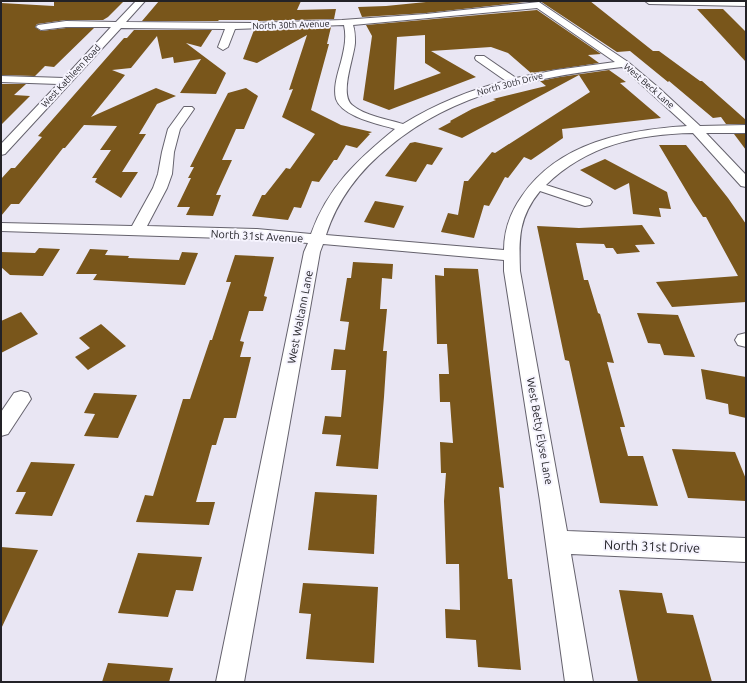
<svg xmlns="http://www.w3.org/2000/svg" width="747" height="683" viewBox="0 0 747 683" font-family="Ubuntu,sans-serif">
<rect width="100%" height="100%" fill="#e9e6f3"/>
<g fill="#79561b" fill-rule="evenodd">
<polygon points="54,1 124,1 108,17 103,20 66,20 37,24 35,27 41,31 66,28 94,28 54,67 45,66 35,76 1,75 1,3 54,6"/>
<polygon points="159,1 301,1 297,10 336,9 334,19 258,21 258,20 219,20 218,21 142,21"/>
<polygon points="436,1 534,1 426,13 362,17 358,7 386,6"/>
<polygon points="540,1 590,1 653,51 659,51 700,81 702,81 746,120 746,124 726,124 721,117 713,118 669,81 668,82 630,51 617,52"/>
<polygon points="697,9 723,9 746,32 746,62"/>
<path d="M537 10 601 54 588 55 599 63 531 73 508 53 491 47 431 51 476 77 389 110 363 100 372 36 366 25ZM425 35V63L441 73 394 90 397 37Z"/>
<polygon points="331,27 327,44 329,44 311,110 341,125 372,132 368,134 370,134 357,148 346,145 337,160 334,160 319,182 312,181 301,208 294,207 288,220 252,216 262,195 265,195 286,168 290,169 315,134 282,117 293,89 289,90 307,35 257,63 243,59 254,30"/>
<polygon points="134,30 212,30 201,47 186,43 226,73 216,94 180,93 201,59 174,63 173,57 162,59 157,36 131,68 112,70 125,75 91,117 156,88 176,96 157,104 139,134 146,134 122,172 138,172 121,198 95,182 97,178 92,178 111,150 100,150 117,126 84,125 65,148 63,148 19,204 11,204 1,216 1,179 11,168 15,168 42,137 38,136 124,38 127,38"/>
<polygon points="609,70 626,82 620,83 661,118 562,129 563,138 531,160 524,157 508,178 505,177 489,206 484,205 474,238 441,232 448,213 458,215 464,181 468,181 492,152 495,153 590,92 579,75 462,138 438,129 451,122 450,121 472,109 496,100 493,99 546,86 540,81 560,77"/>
<polygon points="1,84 26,84 14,95 30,96 1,125"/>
<polygon points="246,88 258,96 244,129 236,129 222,160 232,160 216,195 221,195 213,216 186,215 190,207 177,207 191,178 188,178 194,167 190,167 228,93"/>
<polygon points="734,134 746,134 746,150"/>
<polygon points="415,142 443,148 432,165 427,164 416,182 385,176 410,143"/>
<polygon points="659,145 686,145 728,198 746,224 746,302 672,307 656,282 738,276 706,217 703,217 693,202"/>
<polygon points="605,159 667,192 671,209 659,208 661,217 633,214 629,183 615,190 580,170"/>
<polygon points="375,201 404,206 394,228 364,222"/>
<polygon points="642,225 655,244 635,245 640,252 617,254 613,248 606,248 604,244 576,243 584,280 588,280 598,313 600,314 614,363 607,362 625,427 620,427 628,456 643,456 658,506 600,503 569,361 565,360 537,226 579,228"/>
<polygon points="39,248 60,249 43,276 10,275 1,267 1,252 35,253"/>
<polygon points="90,249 108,250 105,255 129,256 128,258 179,260 182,252 198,253 185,285 93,280 97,274 76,274"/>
<polygon points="235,255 274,257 264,296 267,297 263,311 249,311 240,341 244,342 240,357 251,357 236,418 224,418 216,445 212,445 196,502 215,502 209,525 136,522 145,495 153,496 183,399 190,399 210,340 212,340 231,282 226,282"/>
<polygon points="353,262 393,264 392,279 382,278 380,309 387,309 383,351 387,351 384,397 378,469 336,466 341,435 322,434 325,416 341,417 346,370 331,370 334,349 345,350 349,322 340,321 347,278 351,278"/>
<polygon points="444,268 478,269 504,488 499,487 508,579 512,579 521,670 478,667 476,640 446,638 445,609 460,610 459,564 446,564 444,501 446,473 441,473 440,442 453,443 450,402 440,402 439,374 449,374 447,344 437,344 435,275 444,276"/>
<polygon points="21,312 38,334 1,353 1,321"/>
<polygon points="637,313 678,315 695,357 664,355 660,344 648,343"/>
<polygon points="101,324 126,346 88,370 75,357 90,348 79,338"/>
<polygon points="701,369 746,377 746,418 729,414 728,404 706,399"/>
<polygon points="94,393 137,395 118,438 84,436 95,414 84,413"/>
<polygon points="672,449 735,452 746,479 746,501 688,498"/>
<polygon points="31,462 75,464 52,516 15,514 26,492 16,492"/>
<polygon points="315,492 377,495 374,554 308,550"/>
<polygon points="1,547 38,550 1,629"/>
<polygon points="138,553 202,557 193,591 176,590 168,617 118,613"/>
<polygon points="303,583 378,587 374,663 306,659 311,614 299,613"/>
<polygon points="619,590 662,593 667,613 693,615 712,682 638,682"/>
<polygon points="108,663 173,668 169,682 102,682"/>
</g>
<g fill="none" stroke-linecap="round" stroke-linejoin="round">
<defs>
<g id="street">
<path d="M136 1H145L126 22 252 23 342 20 426 14 539 2 628 62 660 89 700 126 746 125V133H706L746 175V187L741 186 693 133C638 134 587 145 546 185L590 199 592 202 590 205 585 206 540 191C518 218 519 239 520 271L567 531 746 538V562L571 554 593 682H565L540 501 504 271V260L323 244 320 252 244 682H216L304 252 308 243 257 239 1 231V223L132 226 153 188 158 174 162 152 168 129 184 107H192L194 109 180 129 174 152 172 174 167 188 147 226 257 229 311 234C328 187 357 160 395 129 379 124 342 117 336 99 333 87 338 73 341 62 344 50 347 38 344 25L235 29 228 47 223 50 218 47 225 29 121 28 5 154 1 155V144L58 84 1 82V76L64 78 111 27H66L41 30 36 27 38 25 66 21 116 22ZM537 8 615 62 556 70 516 78 484 56H476L475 58 476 60 506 81C469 90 436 104 403 124 387 119 365 116 352 105 339 94 354 58 355 43 355 36 355 31 353 25ZM622 67 687 126C626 130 559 142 522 196 510 213 504 230 504 250L326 235C338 198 360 170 390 146 456 91 539 77 622 67Z"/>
<polygon points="645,1 746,1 746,6 649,4"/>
<polygon points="746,333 746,347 738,345 735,340 738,335"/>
<polygon points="21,391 28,393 31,399 8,434 1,436 1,412 14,393"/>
</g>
</defs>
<use href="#street" stroke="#65626d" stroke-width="2"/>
<use href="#street" fill="#fff" fill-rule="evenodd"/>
</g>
<g text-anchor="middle" stroke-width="4" stroke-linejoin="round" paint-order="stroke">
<g font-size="9" fill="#232227" stroke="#f6f4fe">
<text transform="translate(291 25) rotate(-2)" y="3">North 30th Avenue</text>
<text transform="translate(71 76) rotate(-47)" y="3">West Kathleen Road</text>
<text transform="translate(510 84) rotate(-15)" y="3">North 30th Drive</text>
<text transform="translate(649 86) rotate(41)" y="3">West Beck Lane</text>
</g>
<g font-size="11" fill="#232227" stroke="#f6f4fe">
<text transform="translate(257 236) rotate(3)" y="4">North 31st Avenue</text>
<text transform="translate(300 317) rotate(-79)" y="4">West Waltann Lane</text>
<text transform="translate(540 431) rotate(80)" y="4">West Betty Elyse Lane</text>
</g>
<g font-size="13" fill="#232227" stroke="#f6f4fe">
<text transform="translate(652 546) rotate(2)" y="5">North 31st Drive</text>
</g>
</g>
<rect width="747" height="683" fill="none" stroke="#232227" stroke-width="4"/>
</svg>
